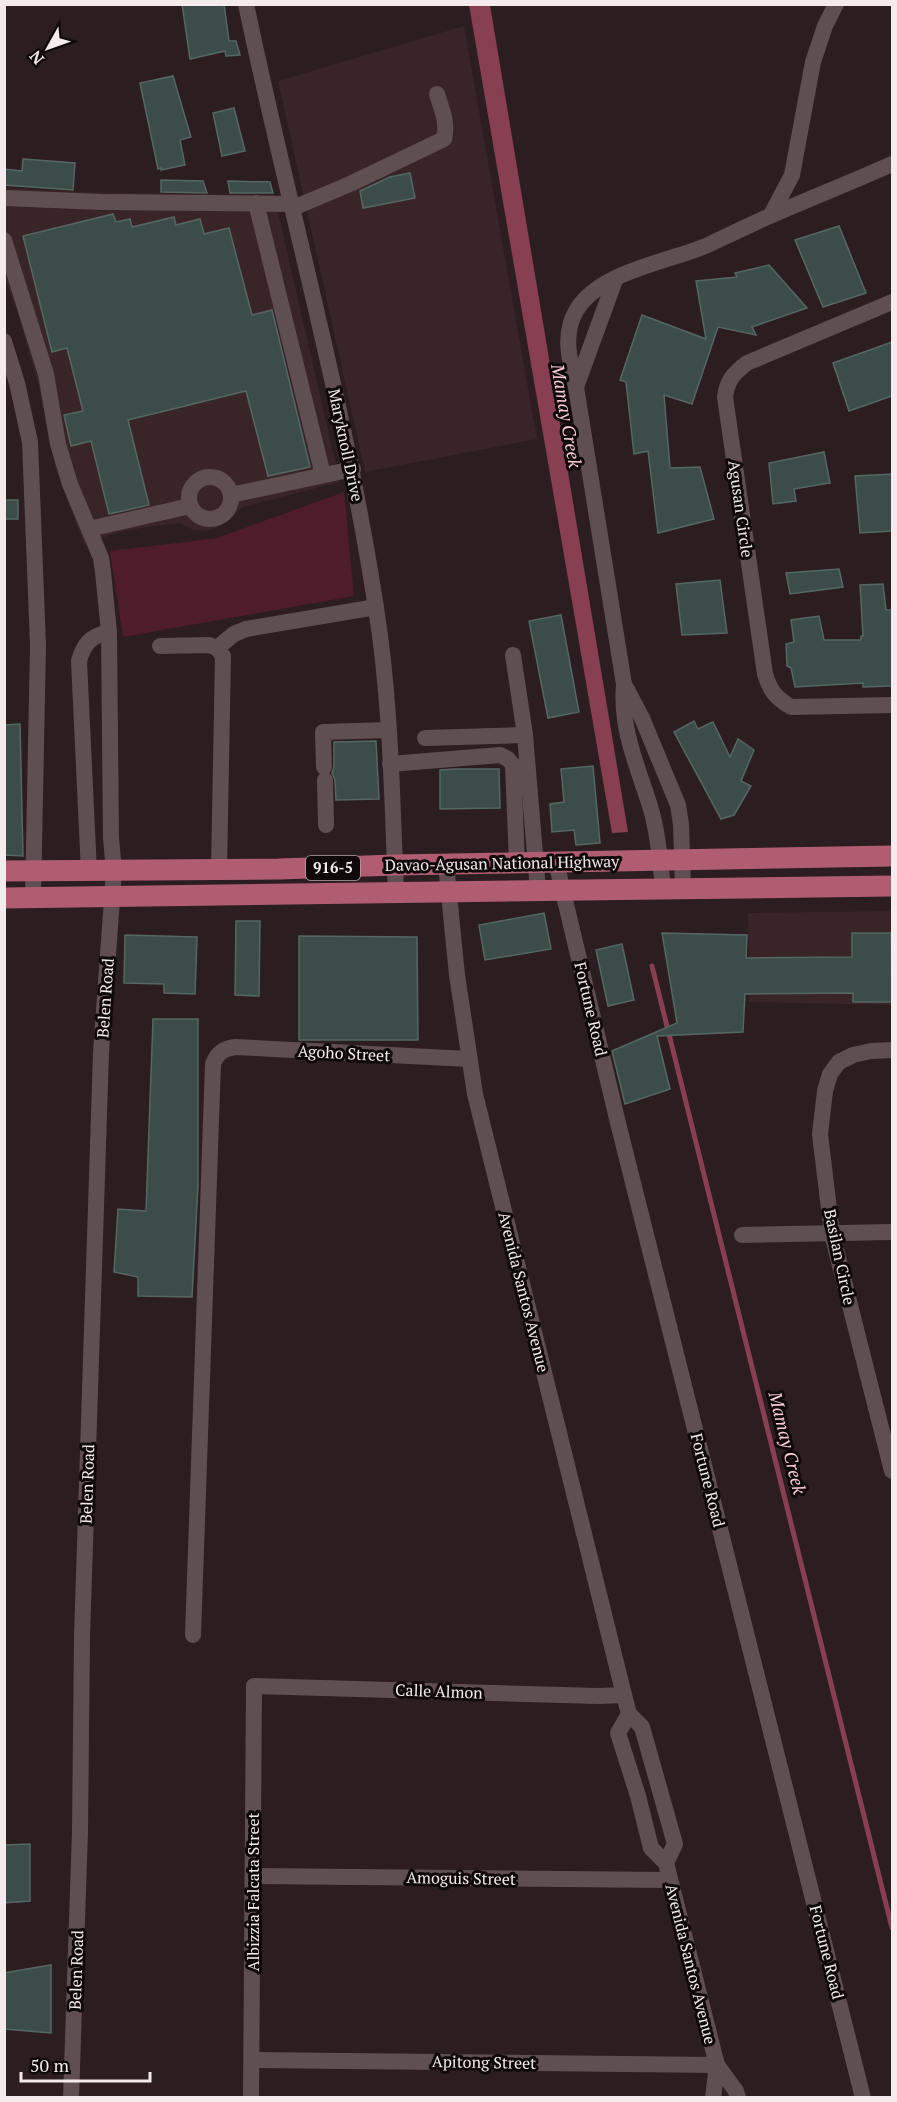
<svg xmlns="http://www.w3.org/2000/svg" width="897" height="2102" viewBox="0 0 897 2102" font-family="'PT Serif',serif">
<rect width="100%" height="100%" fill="#2b1d20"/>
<g fill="#392428">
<polygon points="464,26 537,439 365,472 278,81"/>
<polygon points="4,188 86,192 274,195 340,482 243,507 228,521 216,528 204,531 193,530 180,523 141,528 113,534 84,545 55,467 39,387 16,308 5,280"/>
<polygon points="892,911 892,1005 749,1002 748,913"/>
</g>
<polygon fill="#4f1c2a" points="344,492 354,596 123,637 110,551 217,538"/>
<polygon fill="#873f51" points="469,5 490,5 628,832 612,833"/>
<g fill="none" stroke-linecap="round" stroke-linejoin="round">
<polyline stroke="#873f51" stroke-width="5" points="652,966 892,1928"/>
</g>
<g fill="#3c4d49" stroke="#556763" stroke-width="1.5">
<polygon points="182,4 224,4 229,41 236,41 240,55 226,56 225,51 190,59"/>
<polygon points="173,76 191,137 180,140 185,165 161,170 161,168 158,169 140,83"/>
<polygon points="234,108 245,151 222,156 213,113"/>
<polygon points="23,159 75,163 73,190 4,185 4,169 22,171"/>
<polygon points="410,173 415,198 363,208 360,191 390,177"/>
<polygon points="161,180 203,181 207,193 161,192"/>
<polygon points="228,181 270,182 273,193 230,193"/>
<polygon points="113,214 116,222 130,219 132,227 174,217 176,225 200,219 204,234 229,228 252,315 272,310 310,467 268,476 246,391 128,420 149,505 109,514 91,441 71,446 64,415 83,411 67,348 52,352 23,236"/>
<polygon points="839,226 866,293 823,307 795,240"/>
<polygon points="769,265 807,308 752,327 756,335 718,327 692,404 664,395 670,468 700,467 714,519 658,533 648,451 634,454 626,382 620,380 642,315 706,339 696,281 737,277 735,273"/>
<polygon points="892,342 892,396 849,411 833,363"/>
<polygon points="824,452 830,483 794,489 796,501 773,504 769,463"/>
<polygon points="892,474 892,531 860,533 855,476"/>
<rect x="4" y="500" width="14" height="19"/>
<polygon points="839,569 843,587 790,594 786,573"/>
<polygon points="720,580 727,633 682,635 676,584"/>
<polygon points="883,584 886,610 892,610 892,686 863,687 863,683 795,687 791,668 787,666 786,644 794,642 791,620 819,616 824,640 861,640 861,636 863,636 860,585"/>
<polygon points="561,615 579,712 548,718 529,621"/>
<polygon points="694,721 698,729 713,722 730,757 738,739 754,750 741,781 751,786 734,815 721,819 674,732"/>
<polygon points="20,724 23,856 4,855 4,725"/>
<polygon points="376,741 379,799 336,800 335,780 332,773 334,767 334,742"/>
<polygon points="593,766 600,843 576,845 574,830 552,832 550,804 564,802 561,769"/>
<polygon points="456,769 499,769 500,808 440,809 440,770"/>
<polygon points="544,913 551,949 485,960 479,925"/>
<polygon points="236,921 260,921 259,996 235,995"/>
<polygon points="662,933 747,935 746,958 852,957 852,933 891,933 892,1002 853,1002 853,993 745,994 743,1032 657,1036 670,1089 625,1104 612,1051 677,1023"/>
<polygon points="125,935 197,937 195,994 164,993 164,984 124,983"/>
<polygon points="299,936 417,937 418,1040 299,1040"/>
<polygon points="622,944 634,1000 608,1006 596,950"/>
<polygon points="153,1019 198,1019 198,1186 192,1297 138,1296 138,1277 114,1272 118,1209 146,1211"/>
<polygon points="30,1844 30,1901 4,1903 4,1845"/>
<polygon points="51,1965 51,2033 4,2029 4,1973"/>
</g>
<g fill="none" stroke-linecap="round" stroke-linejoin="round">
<g stroke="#604f52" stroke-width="16">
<path d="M246 4C288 206 345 404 376 608 391 702 392 798 396 893"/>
<polyline points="4,198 102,202 292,204"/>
<polyline points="256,203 323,475"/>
<path d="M293 208 350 184 444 139C448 123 442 110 437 94"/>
<polyline points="771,215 792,175 813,62 825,26 836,4"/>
<polyline points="4,240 46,374 58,444 70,484 101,558 103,572 109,632 111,838 114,871 101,1053 82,1636 80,1831 71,2098"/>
<path d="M892 302 747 363C734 373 727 380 725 397L765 674C770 691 776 698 791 707L892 705"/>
<polyline points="4,341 17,383 30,442 38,645 33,897"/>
<polyline points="576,387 615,280"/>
<circle cx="210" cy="498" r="21"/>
<polyline points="231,495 353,469"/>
<polyline points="89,529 190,506"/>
<polyline points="160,646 209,645 217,648 223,656 219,870"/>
<polyline points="217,648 234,634 246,629 376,607"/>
<polyline points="513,655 525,735 538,890"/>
<polyline points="624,684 642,718 678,805 681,824 683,888"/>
<polyline points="425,738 525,735"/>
<polyline points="390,764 500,755 508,759 513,765 517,863"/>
<polyline points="324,767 323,732 388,730"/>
<polyline points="325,780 326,825"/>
<polyline points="556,862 618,1123 863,2098"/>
<polyline points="446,864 457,975 475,1094 624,1695 629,1714 642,1727 675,1844 666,1863"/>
<path d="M89 872 79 661C84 643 91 636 109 632"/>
<path d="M663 888C660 861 658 832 650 806 637 765 620 728 624 684L576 387C570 362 562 335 576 311 599 271 669 262 708 245 729 235 749 225 770 216 811 198 852 182 892 164"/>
<polyline points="892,1050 871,1051 853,1055 839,1062 830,1074 825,1091 820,1134 832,1234 892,1471"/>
<polyline points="742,1235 892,1232"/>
<path d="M193 1635 213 1064C217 1053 223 1049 235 1047L469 1059"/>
<polyline points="629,1714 618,1733 638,1796 651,1848 666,1863 717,2065 713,2098"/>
<polyline points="253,1876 670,1880"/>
<polyline points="252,2060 717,2065"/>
<polyline points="717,2065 736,2091 738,2098"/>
<polyline points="251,2098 254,1686 598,1696 624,1695"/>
</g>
<g stroke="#b05d72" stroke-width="21">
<polyline points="4,871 279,869 395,865 892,856"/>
<path d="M4 898C301 895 596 889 892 886"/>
</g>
</g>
<g text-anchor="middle" stroke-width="6" stroke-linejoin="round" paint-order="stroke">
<rect fill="#0f090a" stroke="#b0a6a8" stroke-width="1.5" x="306" y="856" width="54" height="24" rx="4.5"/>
<g font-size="15" font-weight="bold" fill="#f5eaec">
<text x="333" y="873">916-5</text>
</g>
<g font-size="16" fill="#f5eaec" stroke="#0f090a">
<text transform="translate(346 445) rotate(78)" y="6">Maryknoll Drive</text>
<text transform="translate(741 509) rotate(82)" y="6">Agusan Circle</text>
<text transform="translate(502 863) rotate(-1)" y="6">Davao-Agusan National Highway</text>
<text transform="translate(105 998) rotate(-86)" y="6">Belen Road</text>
<text transform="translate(591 1009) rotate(77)" y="6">Fortune Road</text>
<text transform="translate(344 1053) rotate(3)" y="6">Agoho Street</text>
<text transform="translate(840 1257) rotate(78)" y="6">Basilan Circle</text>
<text transform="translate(524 1292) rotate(76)" y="6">Avenida Santos Avenue</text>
<text transform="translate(708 1480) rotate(76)" y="6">Fortune Road</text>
<text transform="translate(87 1484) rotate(-88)" y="6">Belen Road</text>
<text transform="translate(439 1691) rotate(2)" y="6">Calle Almon</text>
<text transform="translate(461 1878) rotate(1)" y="6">Amoguis Street</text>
<text transform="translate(253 1892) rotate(-90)" y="6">Albizzia Falcata Street</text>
<text transform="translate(827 1952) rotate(76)" y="6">Fortune Road</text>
<text transform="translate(691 1964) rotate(76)" y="6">Avenida Santos Avenue</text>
<text transform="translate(76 1970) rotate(-88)" y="6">Belen Road</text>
<text transform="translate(484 2062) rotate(1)" y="6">Apitong Street</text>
</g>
<g font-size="18" font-style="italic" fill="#fbced6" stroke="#0f090a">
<text transform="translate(566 416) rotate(80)" y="6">Mamay Creek</text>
<text transform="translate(787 1443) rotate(76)" y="6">Mamay Creek</text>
</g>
</g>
<rect width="897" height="2102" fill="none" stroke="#f5eaec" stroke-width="12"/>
<g transform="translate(48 48) rotate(230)" stroke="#0f090a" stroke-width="4.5" paint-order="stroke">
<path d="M0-4.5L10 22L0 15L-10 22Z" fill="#f5eaec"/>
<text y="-9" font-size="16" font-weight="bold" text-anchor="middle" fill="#f5eaec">N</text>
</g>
<path d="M21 2072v9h129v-9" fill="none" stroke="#f5eaec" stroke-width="3"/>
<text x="30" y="2072" font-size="18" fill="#f5eaec" stroke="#0f090a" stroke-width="4.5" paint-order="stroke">50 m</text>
</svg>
